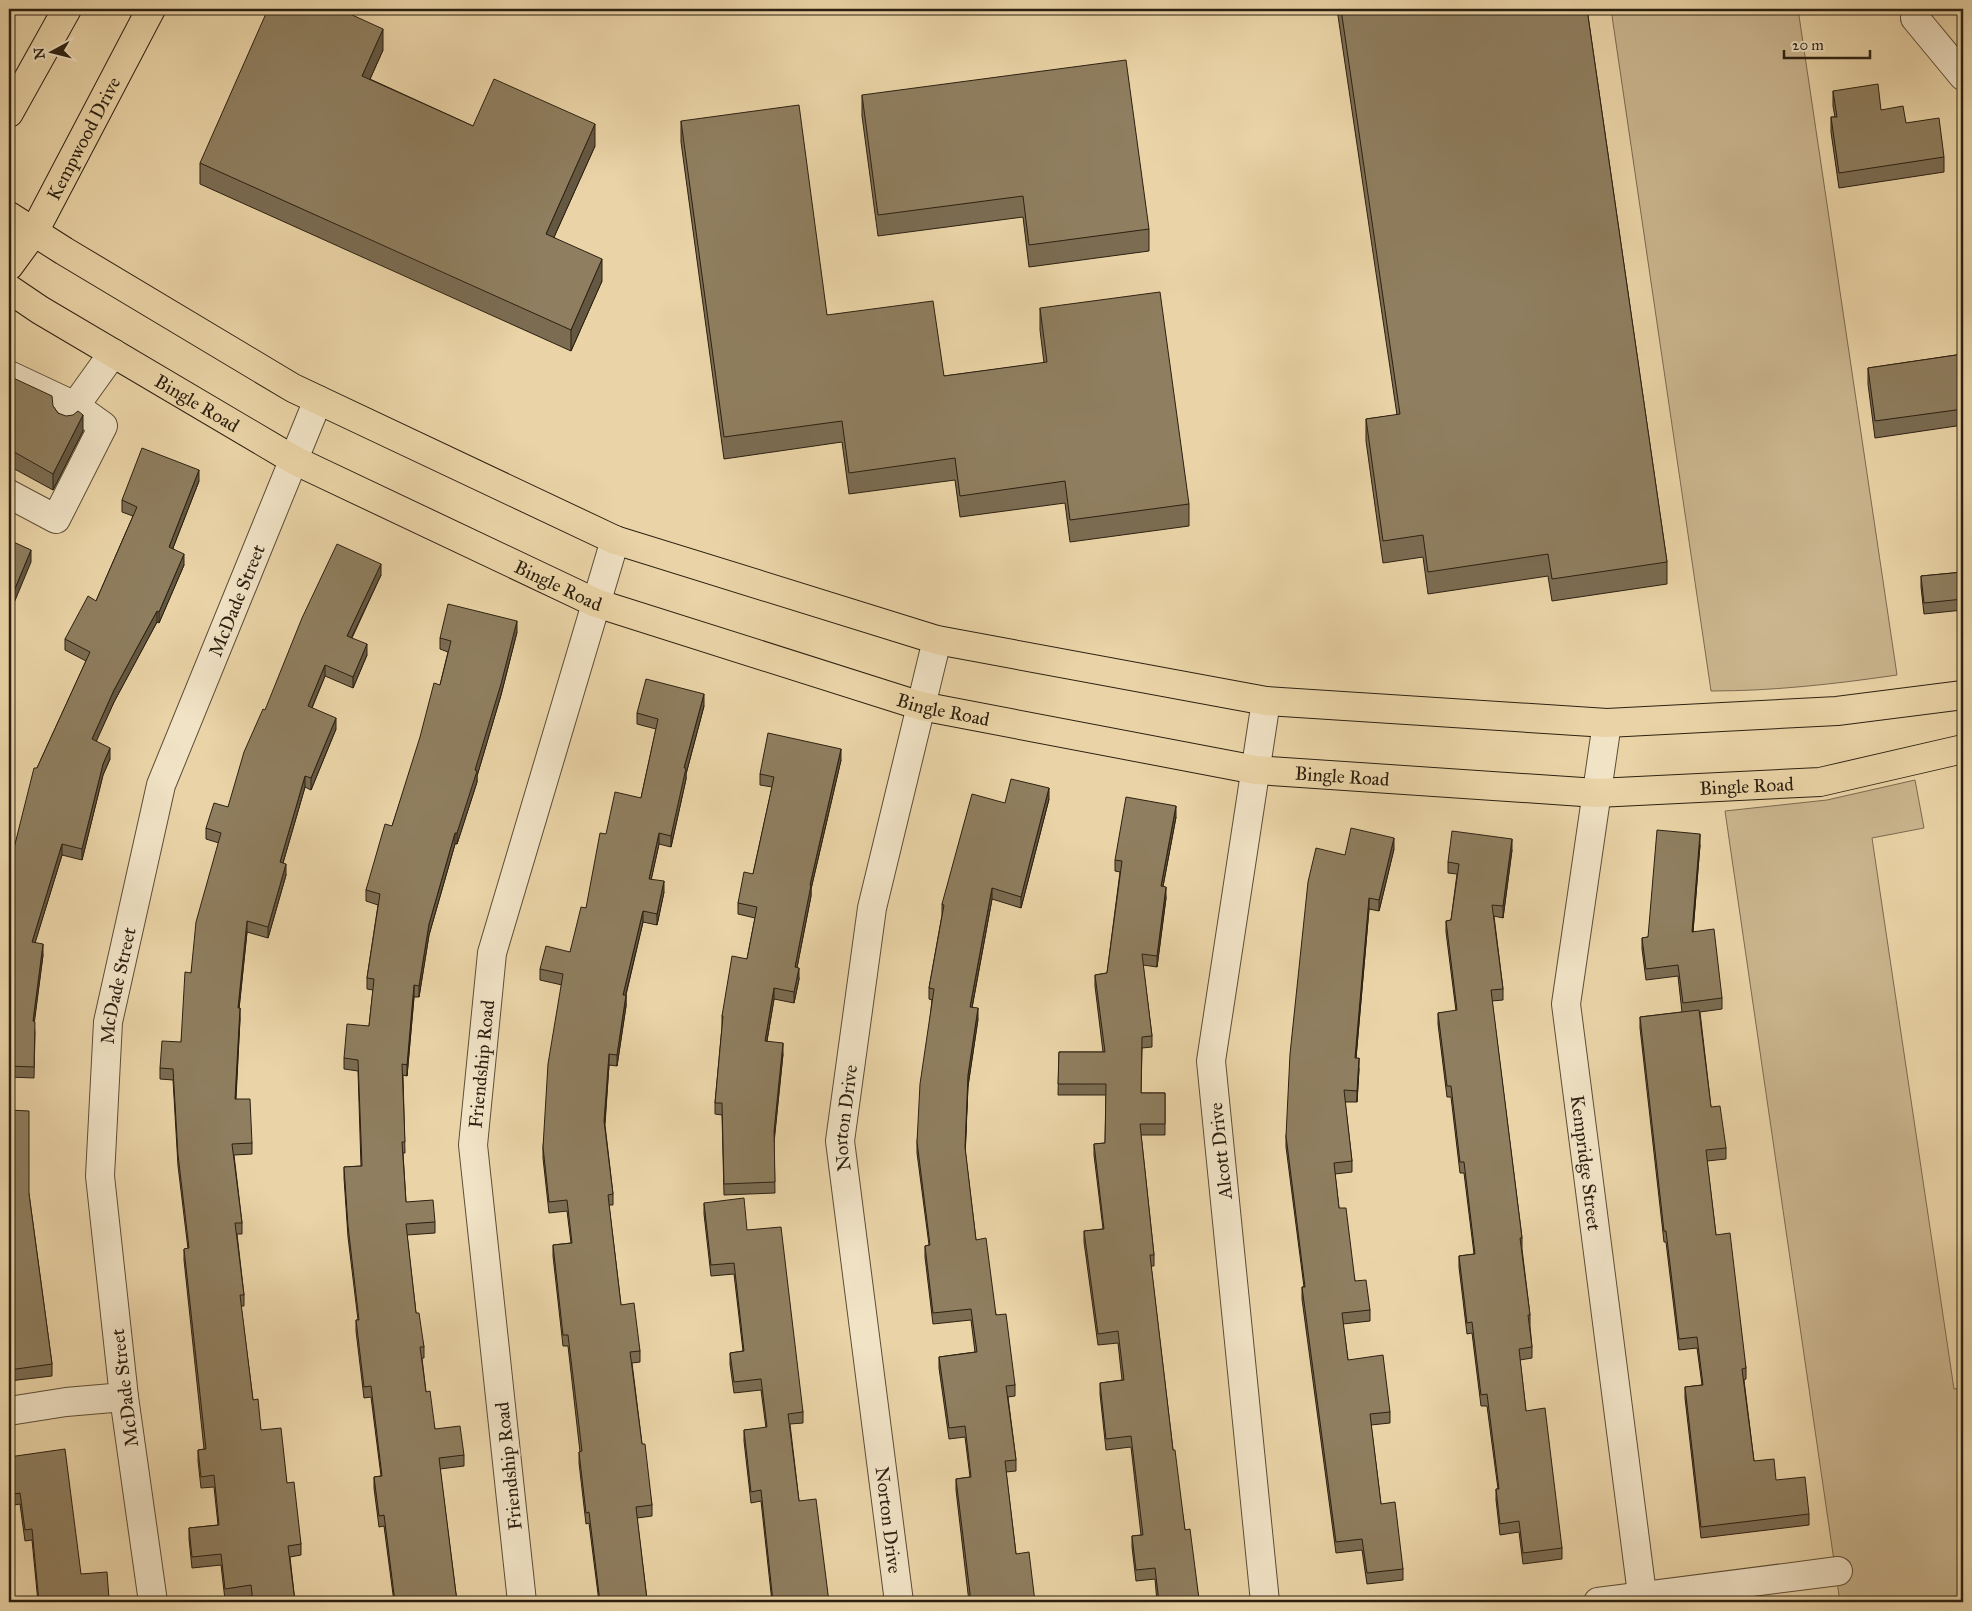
<svg xmlns="http://www.w3.org/2000/svg" width="1972" height="1611" viewBox="0 0 1972 1611" font-family="'IM FELL Great Primer',serif">
<rect width="100%" height="100%" fill="#ead4a7"/>
<filter id="stains"><feTurbulence type="fractalNoise" baseFrequency=".004" numOctaves="4"/><feColorMatrix values="0 0 0 0 .2 0 0 0 0 .09 0 0 0 0 .02 0 0 0 .5 -.17"/></filter>
<radialGradient id="worn" r=".72"><stop offset=".6" stop-color="#630" stop-opacity="0"/><stop offset="1" stop-color="#630" stop-opacity=".3"/></radialGradient>
<g fill="#cab58e" stroke="#7b6a50">
<path d="M1611 9H1798L1897 675C1835 684 1774 691 1711 691Z"/>
<polygon points="1915,780 1924,828 1872,838 1954,1389 1963,1388 1963,1602 1840,1602 1725,811 1827,800"/>
</g>
<g fill="none" stroke-linecap="round" stroke-linejoin="round">
<defs>
<g id="minor">
<polyline points="1915,18 1963,76"/>
<polyline points="9,375 75,406 67,417"/>
<polyline points="9,494 56,519 103,426 75,406 113,353"/>
<path id="s1" d="M1607 723 1566 1004 1643 1602"/>
<polyline points="9,1411 66,1402 124,1397"/>
<path id="s2" d="M153 1602 124 1397 100 1176 108 1022 161 785 318 400"/>
<path id="s3" d="M522 1602 473 1145 492 953 615 540"/>
<path id="s4" d="M899 1602 840 1141 872 908 937 640"/>
<polyline points="1265,1602 1211,1061 1266,701"/>
<polyline points="1598,1602 1838,1571"/>
</g>
<g id="major">
<polyline points="9,113 67,9"/>
<polyline points="9,216 64,251 293,388 615,540 937,640 1266,701 1607,723 1837,711 1963,695"/>
<path id="s5" d="M9 266 34 232 151 9"/>
<path id="s6" d="M9 289 40 310 294 460 596 603 921 706 1256 770 1597 793 1820 782 1963 749"/>
</g>
</defs>
<use href="#minor" stroke="#5c4d36" stroke-width="30"/>
<use href="#major" stroke="#2c2011" stroke-width="30"/>
<use href="#minor" stroke="#f1e3c6" stroke-width="28"/>
<use href="#major" stroke="#ead4a7" stroke-width="28"/>
</g>
<g fill="#7b6c52" stroke="#2c2011">
<polygon points="1337,9 1587,9 1667,562 1667,584 1552,601 1548,576 1428,594 1423,557 1383,563 1366,441 1366,419 1397,415"/>
<polygon points="383,50 370,79 473,126 595,146 554,237 602,281 571,351 200,184 200,163"/>
<polygon points="1833,91 1881,110 1906,123 1944,157 1944,172 1839,188 1831,132 1831,117 1835,117 1833,106"/>
<polygon points="862,95 1149,229 1149,251 1029,267 1023,217 878,236 862,116"/>
<polygon points="681,121 827,315 944,376 1044,363 1040,330 1040,308 1189,504 1189,526 1070,542 1065,503 960,517 955,480 849,494 842,442 724,459 681,142"/>
<polygon points="1963,354 1963,425 1875,438 1868,384 1868,368"/>
<polygon points="9,376 53,406 58,413 83,431 53,490 9,466"/>
<polygon points="199,481 173,548 184,565 159,623 157,622 114,702 96,741 110,759 103,775 82,860 62,855 35,942 43,955 34,1022 35,1033 34,1078 9,1077 9,851 13,852 37,768 86,661 65,650 65,639 96,601 133,516 122,512 122,500"/>
<polygon points="1963,572 1963,610 1924,614 1921,587 1921,576"/>
<polygon points="381,575 352,638 367,655 353,688 325,676 312,708 336,729 311,790 305,787 283,863 286,875 268,938 247,932 239,1008 240,1019 236,1099 252,1143 252,1154 234,1155 242,1223 242,1234 237,1234 244,1295 244,1306 241,1306 253,1400 261,1430 287,1483 301,1544 301,1555 290,1557 295,1602 252,1602 251,1596 225,1600 221,1565 192,1568 189,1539 189,1528 218,1525 214,1487 201,1488 198,1461 198,1450 204,1449 184,1260 184,1249 188,1249 178,1166 173,1080 160,1079 160,1068 181,1042 191,973 219,843 206,839 206,828 228,807"/>
<polygon points="517,632 501,695 477,776 477,782 457,844 455,844 429,935 419,997 414,997 407,1076 403,1075 405,1153 403,1153 406,1202 435,1222 435,1233 407,1235 416,1313 424,1347 424,1358 422,1358 426,1392 435,1429 464,1455 464,1466 440,1469 457,1602 394,1602 384,1526 379,1527 374,1488 374,1477 381,1476 371,1397 364,1398 356,1331 356,1320 358,1320 348,1237 344,1178 344,1167 361,1166 358,1071 344,1069 344,1058 369,1026 373,990 367,989 367,978 378,905 366,901 366,890 392,826 440,685 448,652 440,649 440,638"/>
<polygon points="704,706 686,774 686,779 671,847 659,844 651,879 664,892 657,925 643,922 626,995 626,1006 617,1066 609,1065 605,1125 613,1194 613,1205 609,1205 621,1305 640,1351 640,1362 632,1363 642,1444 652,1505 652,1516 637,1518 647,1600 675,1602 599,1602 589,1523 586,1524 579,1463 579,1452 580,1452 568,1346 563,1346 553,1256 553,1245 571,1243 567,1211 549,1213 543,1158 543,1147 562,985 540,980 540,969 570,952 586,908 641,798 656,729 637,724 637,713"/>
<polygon points="841,760 811,889 811,896 797,967 799,979 794,1003 774,999 767,1041 783,1054 774,1140 775,1193 724,1195 722,1115 715,1114 715,1103 722,1027 722,1016 747,959 755,918 738,914 738,903 753,874 772,787 760,785 760,774"/>
<polygon points="1049,799 1021,908 992,899 972,1008 978,1019 968,1086 965,1149 976,1240 1015,1385 1015,1396 1008,1397 1016,1460 1016,1471 1006,1472 1016,1554 1035,1602 969,1602 956,1490 956,1479 970,1477 965,1437 949,1439 939,1368 939,1357 975,1352 971,1320 933,1324 925,1257 925,1246 929,1245 917,1153 917,1142 932,1000 929,999 929,988 942,915 942,904 1005,803"/>
<polygon points="1176,817 1163,886 1166,898 1157,967 1143,965 1152,1036 1152,1047 1142,1048 1141,1093 1165,1093 1165,1135 1141,1135 1154,1255 1154,1266 1151,1266 1173,1450 1185,1530 1199,1599 1199,1602 1157,1602 1155,1579 1136,1581 1132,1547 1132,1536 1141,1535 1131,1447 1106,1450 1100,1394 1100,1383 1122,1380 1118,1343 1098,1345 1084,1242 1084,1231 1103,1229 1094,1155 1094,1144 1105,1143 1106,1095 1058,1095 1059,1052 1103,1052 1095,986 1095,975 1107,973 1120,872 1115,871 1115,860"/>
<polygon points="1700,845 1693,932 1722,998 1722,1009 1700,1012 1711,1107 1726,1148 1726,1159 1707,1161 1716,1235 1746,1368 1746,1379 1744,1380 1754,1461 1776,1480 1809,1514 1809,1525 1701,1538 1685,1398 1685,1387 1702,1385 1697,1348 1679,1350 1666,1242 1664,1242 1640,1028 1640,1017 1682,1012 1678,976 1646,980 1642,949 1642,938 1648,937"/>
<polygon points="1394,849 1379,911 1369,909 1356,1058 1359,1069 1357,1102 1345,1102 1352,1161 1352,1172 1335,1174 1339,1208 1355,1281 1370,1310 1370,1321 1343,1324 1348,1360 1390,1412 1390,1423 1371,1425 1381,1504 1403,1569 1403,1580 1367,1584 1362,1550 1336,1553 1302,1299 1302,1287 1304,1287 1286,1147 1286,1136 1345,855"/>
<polygon points="1512,850 1503,918 1494,916 1503,989 1503,1000 1492,1001 1522,1238 1522,1249 1530,1315 1530,1326 1532,1347 1532,1358 1520,1360 1526,1411 1562,1548 1562,1559 1523,1564 1519,1532 1500,1535 1496,1500 1496,1489 1498,1489 1487,1406 1481,1406 1472,1333 1467,1334 1459,1267 1459,1256 1474,1254 1464,1173 1460,1173 1451,1097 1447,1097 1438,1024 1438,1013 1456,1011 1446,932 1446,921 1451,920 1457,874 1448,873 1448,862"/>
<polygon points="9,1110 29,1194 52,1364 52,1376 9,1381"/>
<polygon points="704,1203 747,1230 803,1412 803,1423 790,1424 799,1501 829,1602 772,1602 761,1501 751,1503 744,1441 744,1430 766,1428 761,1390 734,1393 730,1364 730,1353 743,1351 734,1274 711,1276 704,1214"/>
<polygon points="9,1457 81,1574 109,1599 109,1602 38,1602 32,1540 25,1541 20,1504 9,1506"/>
</g>
<g fill="#645842" stroke="#2c2011">
<polygon points="383,29 383,50 362,97 362,76"/>
<polygon points="595,124 595,146 546,255 546,234"/>
<polygon points="602,259 602,281 571,351 571,330"/>
<polygon points="83,415 83,431 53,490 53,474"/>
<polygon points="199,470 199,481 169,558 169,547"/>
<polygon points="31,550 31,562 9,615 9,603"/>
<polygon points="184,554 184,565 159,623 159,612"/>
<polygon points="381,564 381,575 347,647 347,636"/>
<polygon points="157,611 157,622 114,702 92,751 92,739 114,690"/>
<polygon points="517,621 517,632 501,695 477,776 477,782 457,844 457,833"/>
<polygon points="367,644 367,655 353,688 353,677"/>
<polygon points="325,665 325,676 308,717 308,706"/>
<polygon points="704,694 704,706 686,774 686,779 671,847 671,836 684,768"/>
<polygon points="336,718 336,729 311,790 311,778"/>
<polygon points="110,748 110,759 103,775 82,860 82,849 103,764"/>
<polygon points="841,749 841,760 811,889 811,896 795,978 795,967 810,885"/>
<polygon points="305,776 305,787 280,873 280,862"/>
<polygon points="1049,788 1049,799 1021,908 1021,897"/>
<polygon points="1176,806 1176,817 1161,897 1161,886"/>
<polygon points="455,833 455,844 429,935 419,997 419,986 429,924"/>
<polygon points="659,833 659,844 649,890 649,879"/>
<polygon points="1700,834 1700,845 1692,943 1692,932"/>
<polygon points="1394,838 1394,849 1379,911 1379,900"/>
<polygon points="1512,839 1512,850 1503,918 1503,906"/>
<polygon points="62,844 62,855 32,953 32,942"/>
<polygon points="286,864 286,875 268,938 268,927"/>
<polygon points="664,881 664,892 657,925 657,914"/>
<polygon points="1166,887 1166,898 1157,967 1157,956"/>
<polygon points="992,888 992,899 970,1018 970,1007"/>
<polygon points="1369,898 1369,909 1355,1069 1355,1058"/>
<polygon points="643,911 643,922 623,1006 623,995"/>
<polygon points="247,921 247,932 238,1019 238,1008"/>
<polygon points="43,944 43,955 33,1033 33,1021"/>
<polygon points="799,968 799,979 794,1003 794,992"/>
<polygon points="414,985 414,997 407,1076 407,1065"/>
<polygon points="774,988 774,999 765,1052 765,1041"/>
<polygon points="626,995 626,1006 617,1066 617,1055"/>
<polygon points="240,1008 240,1019 235,1110 235,1099"/>
<polygon points="978,1008 978,1019 968,1086 965,1158 968,1075"/>
<polygon points="783,1043 783,1054 774,1143 774,1131"/>
<polygon points="609,1054 609,1065 604,1132 604,1121"/>
<polygon points="1359,1058 1359,1069 1357,1102 1357,1091"/>
</g>
<g fill="#8f7e5f" stroke="#2c2011">
<polygon points="268,9 339,9 383,29 362,76 473,126 494,79 595,124 546,234 602,259 571,330 200,163"/>
<polygon points="1341,9 1587,9 1667,562 1552,579 1548,554 1428,572 1423,535 1383,541 1366,419 1400,414"/>
<polygon points="1126,60 1149,229 1029,245 1023,196 878,215 862,95"/>
<polygon points="1878,84 1881,110 1903,106 1906,123 1939,118 1944,157 1839,173 1831,117 1837,117 1833,91"/>
<polygon points="799,105 827,315 933,301 944,376 1047,362 1040,308 1160,292 1189,504 1070,520 1065,481 960,496 955,458 849,473 842,421 724,437 681,121"/>
<polygon points="1963,354 1963,409 1875,421 1868,368"/>
<polygon points="9,376 52,396 53,406 58,413 66,416 73,415 78,411 83,415 53,474 9,449"/>
<polygon points="142,448 199,470 169,547 184,554 159,612 157,611 114,690 92,739 110,748 103,764 82,849 62,844 32,942 43,944 33,1021 35,1022 34,1067 9,1066 9,851 13,852 34,768 37,768 90,652 65,639 88,596 96,601 137,507 122,500"/>
<polygon points="9,540 31,550 9,603"/>
<polygon points="337,544 381,564 347,636 367,644 353,677 325,665 308,706 336,718 311,778 305,776 280,862 286,864 268,927 247,921 238,1008 240,1008 235,1099 250,1099 252,1143 232,1144 242,1223 235,1223 244,1295 240,1295 253,1400 258,1399 261,1430 281,1428 287,1483 294,1482 301,1544 288,1546 295,1602 253,1602 251,1585 225,1589 221,1554 192,1557 189,1528 219,1525 214,1475 201,1477 198,1450 206,1449 184,1249 189,1248 178,1155 173,1069 160,1068 162,1041 181,1042 185,972 191,973 196,922 221,833 206,828 214,803 228,807 244,752 263,709 265,710 302,618"/>
<polygon points="1963,572 1963,599 1924,603 1921,576"/>
<polygon points="448,604 517,621 501,684 475,770 477,771 457,833 455,833 429,924 419,986 414,985 407,1065 402,1064 405,1142 402,1142 406,1202 433,1200 435,1222 406,1224 416,1313 419,1313 424,1347 420,1347 426,1392 430,1391 435,1429 460,1426 464,1455 439,1458 457,1602 395,1602 384,1515 379,1516 374,1477 382,1476 371,1386 364,1387 356,1320 359,1320 348,1226 344,1167 362,1166 358,1060 344,1058 347,1024 369,1026 374,979 367,978 380,894 366,890 385,824 392,826 420,737 434,683 440,685 451,641 440,638"/>
<polygon points="646,679 704,694 684,768 686,768 671,836 659,833 649,879 664,881 657,914 643,911 623,995 626,995 617,1055 609,1054 604,1121 613,1194 608,1195 621,1305 634,1303 640,1351 630,1352 642,1444 645,1444 652,1505 636,1507 647,1600 674,1597 675,1602 600,1602 589,1512 586,1513 579,1452 582,1451 568,1335 563,1335 553,1245 572,1243 567,1200 549,1202 543,1147 548,1064 563,974 540,969 546,946 570,952 581,907 586,908 600,833 606,834 615,792 641,798 658,719 637,713"/>
<polygon points="768,733 841,749 810,885 811,885 795,967 799,968 794,992 774,988 765,1041 783,1043 774,1131 775,1182 724,1184 722,1103 715,1103 723,1016 722,1016 732,956 747,959 757,907 738,903 744,872 753,874 774,777 760,774"/>
<polygon points="1011,779 1049,788 1021,897 992,888 970,1007 978,1008 968,1075 965,1147 976,1240 986,1238 996,1315 1006,1314 1015,1385 1006,1386 1016,1460 1005,1461 1016,1554 1029,1552 1035,1602 971,1602 956,1479 971,1477 965,1426 949,1428 939,1357 977,1352 971,1309 933,1313 925,1246 930,1245 917,1142 920,1084 934,989 929,988 944,905 942,904 972,794 1005,803"/>
<polygon points="1126,797 1176,806 1161,886 1166,887 1157,956 1142,954 1152,1036 1142,1037 1141,1093 1165,1093 1165,1124 1140,1124 1154,1255 1150,1255 1173,1450 1175,1450 1185,1530 1190,1529 1199,1599 1171,1602 1159,1602 1155,1568 1136,1570 1132,1536 1143,1535 1131,1436 1106,1439 1100,1383 1124,1380 1118,1331 1098,1334 1084,1231 1104,1229 1094,1144 1105,1143 1106,1084 1058,1084 1059,1052 1105,1052 1095,975 1107,973 1122,861 1115,860"/>
<polygon points="1351,828 1394,838 1379,900 1369,898 1355,1058 1359,1058 1357,1091 1344,1090 1352,1161 1334,1163 1339,1208 1346,1208 1355,1281 1366,1280 1370,1310 1342,1313 1348,1360 1383,1355 1390,1412 1370,1414 1381,1504 1395,1502 1403,1569 1367,1573 1362,1539 1336,1542 1302,1287 1305,1287 1286,1136 1290,1054 1308,882 1316,848 1345,855"/>
<polygon points="1657,830 1700,834 1692,932 1714,929 1722,998 1683,1003 1678,965 1646,969 1642,938 1648,937"/>
<polygon points="1452,831 1512,839 1503,906 1492,905 1503,989 1491,990 1522,1238 1520,1238 1530,1315 1528,1315 1532,1347 1519,1349 1526,1411 1545,1408 1562,1548 1523,1553 1519,1521 1500,1524 1496,1489 1499,1489 1487,1394 1481,1395 1472,1322 1467,1323 1459,1256 1475,1254 1464,1162 1460,1162 1451,1086 1447,1086 1438,1013 1457,1010 1446,921 1451,920 1459,864 1448,862"/>
<polygon points="1699,1010 1711,1107 1720,1106 1726,1148 1706,1150 1716,1235 1730,1233 1746,1368 1742,1369 1754,1461 1774,1459 1776,1480 1805,1477 1809,1514 1701,1527 1685,1387 1703,1385 1697,1337 1679,1339 1666,1231 1664,1231 1640,1017"/>
<polygon points="9,1110 29,1111 29,1194 52,1364 9,1370"/>
<polygon points="744,1198 747,1230 781,1227 803,1412 788,1414 799,1501 816,1499 829,1602 773,1602 761,1490 751,1492 744,1430 767,1427 761,1379 734,1382 730,1353 744,1351 734,1263 711,1265 704,1203"/>
<polygon points="65,1449 81,1574 107,1572 109,1599 85,1601 85,1602 39,1602 32,1529 25,1530 20,1493 9,1495 9,1457"/>
</g>
<g text-anchor="middle" stroke-width="4" stroke-linejoin="round" paint-order="stroke">
<g font-size="19" fill="#2c2011" stroke="#f1e3c6">
<text dy="7" stroke="none"><textPath href="#s5" startOffset="148">Kempwood Drive</textPath></text>
<text dy="7" stroke="none"><textPath href="#s6" startOffset="220">Bingle Road</textPath></text>
<text dy="7" stroke="none"><textPath href="#s6" startOffset="625">Bingle Road</textPath></text>
<text dy="7" stroke="none"><textPath href="#s2" startOffset="1026">McDade Street</textPath></text>
<text dy="7" stroke="none"><textPath href="#s6" startOffset="1030">Bingle Road</textPath></text>
<text dy="7" stroke="none"><textPath href="#s6" startOffset="1435">Bingle Road</textPath></text>
<text dy="7" stroke="none"><textPath href="#s6" startOffset="1840">Bingle Road</textPath></text>
<text dy="7" stroke="none"><textPath href="#s2" startOffset="621">McDade Street</textPath></text>
<text dy="7" stroke="none"><textPath href="#s3" startOffset="541">Friendship Road</textPath></text>
<text dy="7" stroke="none"><textPath href="#s4" startOffset="488">Norton Drive</textPath></text>
<text transform="translate(1220 1151) rotate(-96)" y="7">Alcott Drive</text>
<text dy="7" stroke="none"><textPath href="#s1" startOffset="444">Kempridge Street</textPath></text>
<text transform="translate(124 1388) rotate(-97)" y="7">McDade Street</text>
<text transform="translate(508 1466) rotate(-96)" y="7">Friendship Road</text>
<text transform="translate(889 1520) rotate(83)" y="7">Norton Drive</text>
</g>
</g>
<rect width="1972" height="1611" fill="none" stroke="#ead4a7" stroke-width="30"/>
<rect x="10" y="10" width="1952" height="1591" fill="none" stroke="#2c2011" stroke-width="2.5"/>
<rect x="15" y="15" width="1942" height="1581" fill="none" stroke="#2c2011"/>
<g transform="translate(52 52) rotate(263)" stroke="#f1e3c6" stroke-width="4" paint-order="stroke">
<path d="M0-4L9 19L0 12L-9 19Z" fill="#2c2011"/>
<text y="-8" font-size="14" font-weight="bold" text-anchor="middle" fill="#2c2011">N</text>
</g>
<path d="M1784 50v8h86v-8" fill="none" stroke="#2c2011" stroke-width="2.5"/>
<text x="1792" y="50" font-size="15" fill="#2c2011" stroke="#f1e3c6" stroke-width="4" paint-order="stroke">20 m</text>
<rect width="100%" height="100%" filter="url(#stains)"/>
<rect width="100%" height="100%" fill="url(#worn)"/>
</svg>
